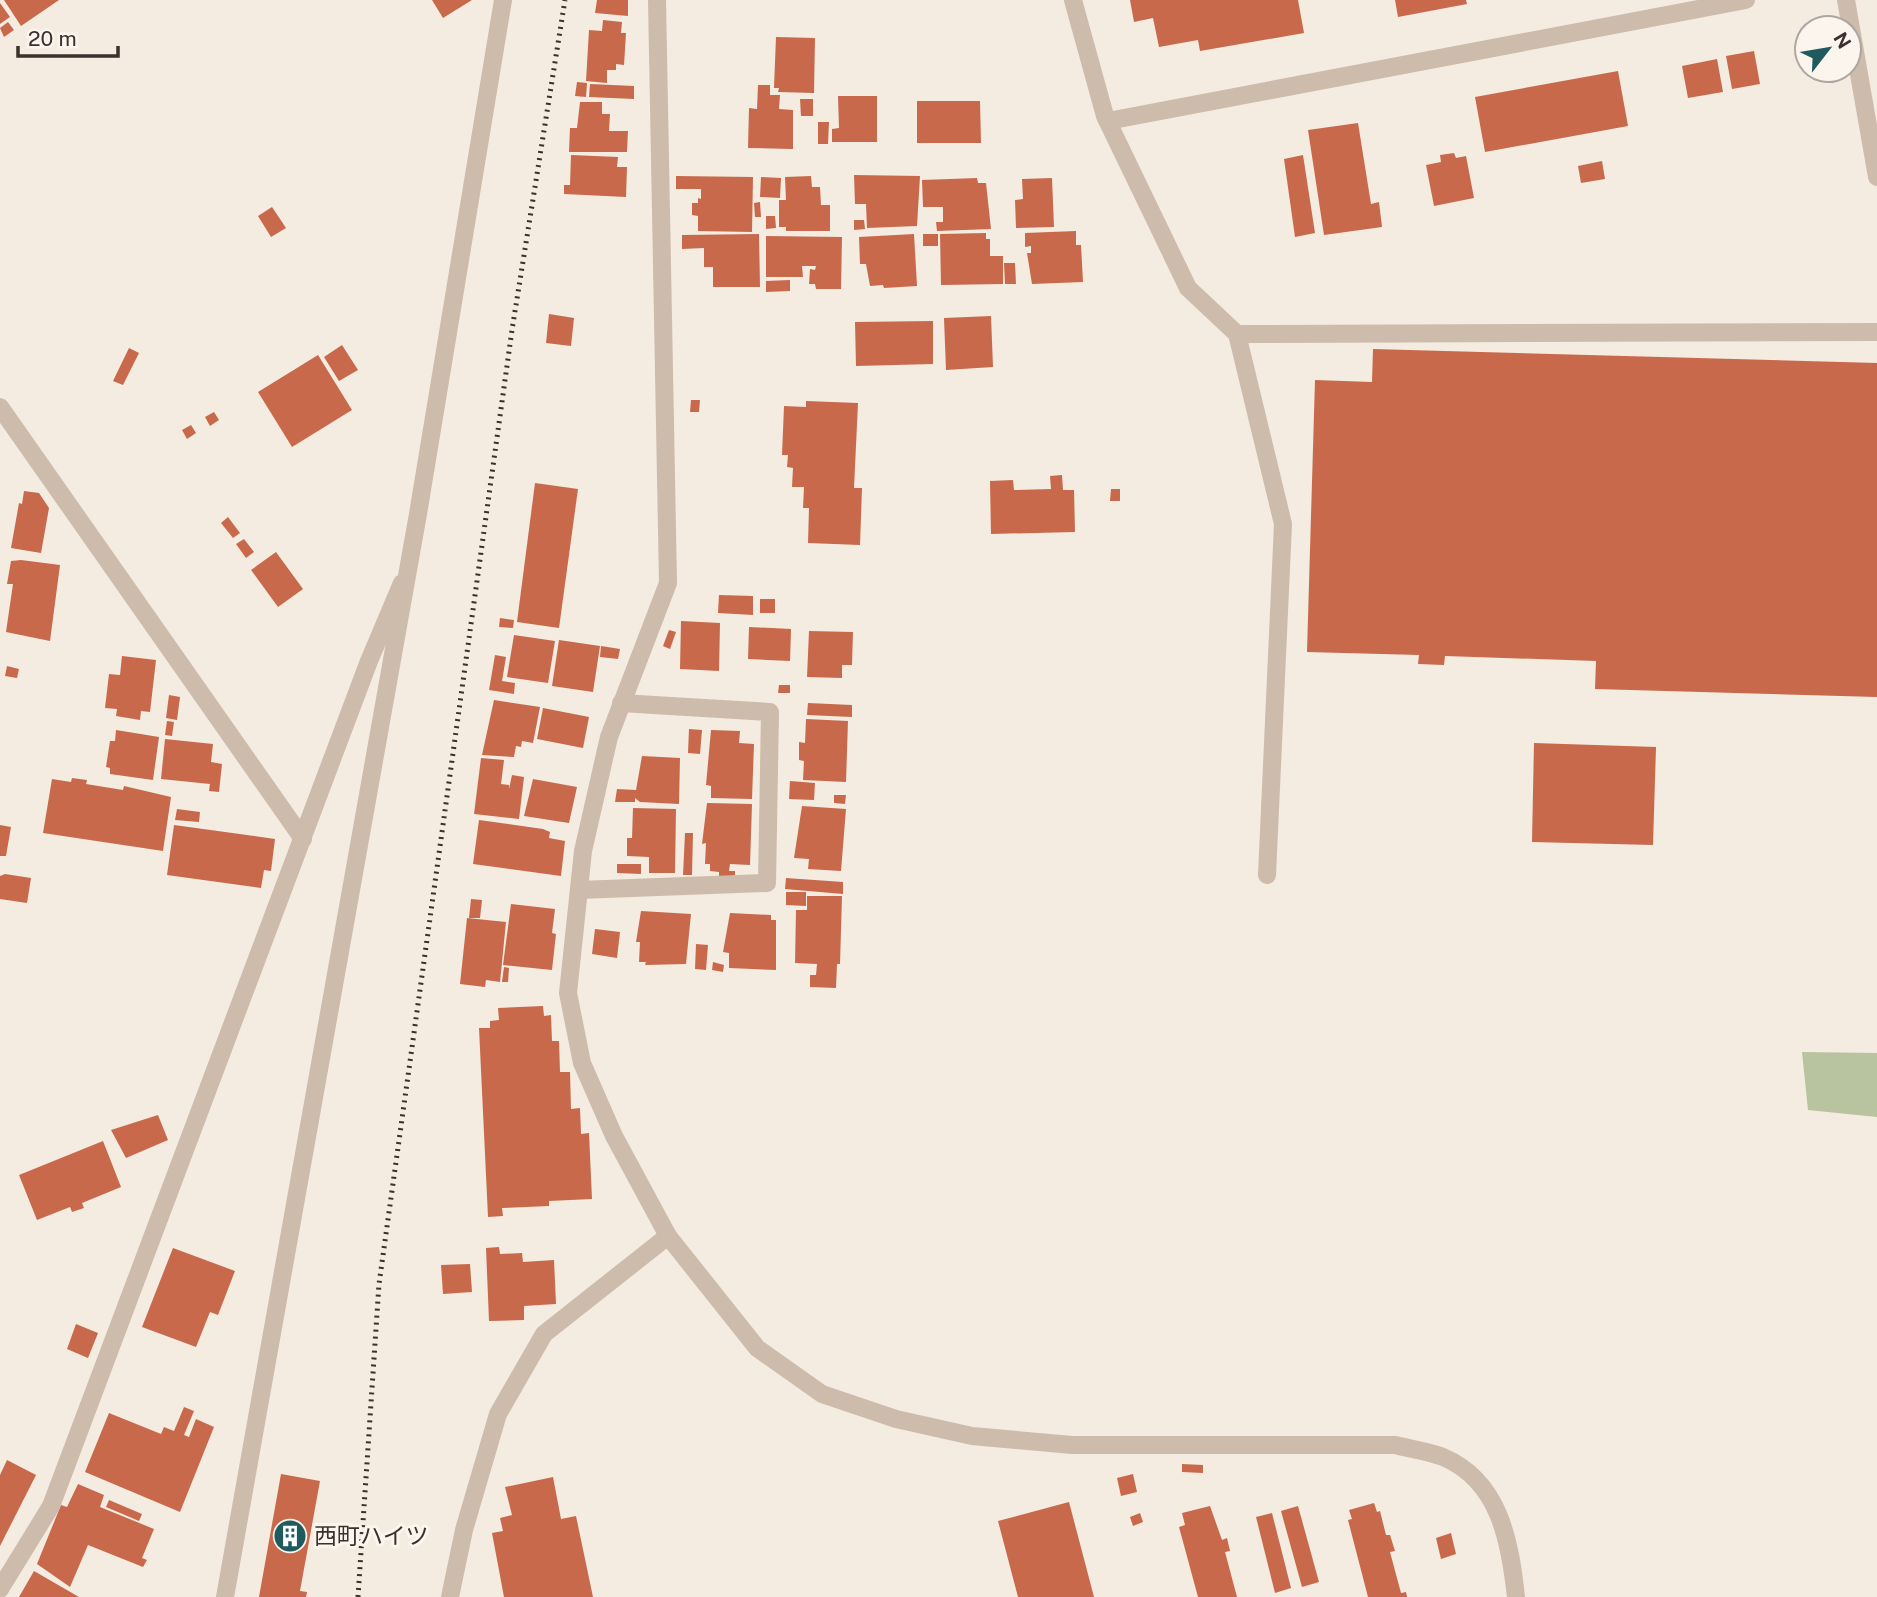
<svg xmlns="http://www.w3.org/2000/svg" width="1877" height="1597" viewBox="0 0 1877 1597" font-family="'Public Sans','Noto Sans JP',sans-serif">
<rect width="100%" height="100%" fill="#f4ebe1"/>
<polygon fill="#b8c4a0" points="1802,1052 1877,1053 1877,1117 1808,1110"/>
<g fill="#c8694b">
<polygon points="4,0 59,0 21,26"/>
<polygon points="432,0 472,0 443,18"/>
<polygon points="597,0 628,0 628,16 595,13"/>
<polygon points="1130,0 1298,0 1304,33 1200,51 1198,40 1159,47 1153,18 1134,22"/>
<polygon points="1395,0 1466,0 1467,4 1398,17"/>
<polygon points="0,3 10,17 0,24"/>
<polygon points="603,20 622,22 621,33 626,33 624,65 616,64 616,70 607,70 607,83 586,81 589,30 602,31"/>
<polygon points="8,22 14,30 4,37 0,28"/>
<polygon points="776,37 815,38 814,93 778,92 779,88 774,88"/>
<polygon points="1754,51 1760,84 1732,89 1726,56"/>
<polygon points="1717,59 1723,92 1688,98 1682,66"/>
<polygon points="1618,71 1628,126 1485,152 1475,97"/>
<polygon points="577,82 587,83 586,97 575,96"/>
<polygon points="590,84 634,86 634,99 589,97"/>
<polygon points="758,85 770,85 770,95 780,95 779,109 793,110 793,149 748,148 749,108 757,109"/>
<polygon points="838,96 877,96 877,142 832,142 832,129 839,128"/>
<polygon points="800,99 813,99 813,116 801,116"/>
<polygon points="917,101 980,101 981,143 917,143"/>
<polygon points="580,102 602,102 602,114 610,114 609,131 628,131 627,152 569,152 570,128 577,128"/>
<polygon points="818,122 829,122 828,144 818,144"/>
<polygon points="1358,123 1371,204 1379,202 1382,227 1324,235 1308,130"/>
<polygon points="1454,153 1456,158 1466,156 1474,198 1434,206 1426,165 1441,162 1440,155"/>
<polygon points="571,155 618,157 617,167 627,167 626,197 564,194 564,185 570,185"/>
<polygon points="1303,155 1315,233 1295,237 1284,159"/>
<polygon points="1602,161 1605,179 1581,183 1578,166"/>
<polygon points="854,175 920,176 917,226 867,228 866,204 855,204"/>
<polygon points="676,176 753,177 752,232 698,231 698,216 692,215 692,203 698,203 698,198 701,199 701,189 676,189"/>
<polygon points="811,176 812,187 820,187 821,205 830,205 830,231 786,231 786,227 779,227 779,200 786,200 785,177"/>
<polygon points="761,177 781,178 780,198 760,197"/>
<polygon points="977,178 978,183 986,183 991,229 937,231 936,222 943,222 943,207 923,207 922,180"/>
<polygon points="1052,178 1054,227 1016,228 1015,200 1023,199 1022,179"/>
<polygon points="760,202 761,217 755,217 754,203"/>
<polygon points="272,207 286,228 271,237 258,216"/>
<polygon points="766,216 775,216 776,228 766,229"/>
<polygon points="854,220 864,220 865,229 854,230"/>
<polygon points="1076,231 1076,245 1081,245 1083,282 1032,284 1027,253 1031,253 1031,246 1025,247 1025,233"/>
<polygon points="986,233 986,239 990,239 990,256 1003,256 1003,284 941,285 940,234"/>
<polygon points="759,234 760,287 713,287 713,267 704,267 704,248 682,249 682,235"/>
<polygon points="914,234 917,286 884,288 883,285 870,286 866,264 860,264 859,237"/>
<rect x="923" y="234" width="15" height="12"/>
<polygon points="766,236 842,237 841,289 816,289 815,284 809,284 810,269 815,270 816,266 802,266 803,277 766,277"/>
<polygon points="1004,263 1015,263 1016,284 1005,284"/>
<polygon points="790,280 790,291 766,292 766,281"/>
<polygon points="549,314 574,318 571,346 546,343"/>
<polygon points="991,316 993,367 946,370 944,318"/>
<polygon points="933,321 933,364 856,366 855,322"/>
<polygon points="342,345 358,370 339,381 324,357"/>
<polygon points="129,348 139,353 123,385 113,381"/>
<polygon points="1373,349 1877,363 1877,697 1595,689 1596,661 1445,656 1444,665 1418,664 1419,655 1307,652 1315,380 1372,382"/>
<polygon points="318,355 352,410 292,447 258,392"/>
<polygon points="691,400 700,400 699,412 690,412"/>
<polygon points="806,401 858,403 854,488 862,488 860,545 808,543 809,508 803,508 804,487 792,487 793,468 787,467 788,455 782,455 784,406 806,407"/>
<polygon points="214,412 219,420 210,426 205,417"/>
<polygon points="191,425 196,433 187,439 182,430"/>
<polygon points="1062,475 1063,490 1074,490 1075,532 991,534 990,481 1013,480 1014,490 1051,489 1050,476"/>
<polygon points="535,483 578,489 559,628 517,622"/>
<polygon points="1111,489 1120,489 1120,501 1110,501"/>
<polygon points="24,491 39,493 49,508 41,553 11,548 19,503 22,504"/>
<polygon points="228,517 240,533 233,538 221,523"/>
<polygon points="244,539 254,552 246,558 236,544"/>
<polygon points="276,552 303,589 278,607 251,570"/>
<polygon points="21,560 60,565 50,641 6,632 13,584 7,584 11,561"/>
<polygon points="719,595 753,596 753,615 718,613"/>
<rect x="760" y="599" width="15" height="14"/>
<polygon points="500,618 514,620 513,628 499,627"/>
<polygon points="681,621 720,623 719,671 680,669"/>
<polygon points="749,627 791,629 790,661 748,659"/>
<polygon points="669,630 676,632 670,649 663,646"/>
<polygon points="809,631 853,632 852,665 842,665 842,678 807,677"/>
<polygon points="514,635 555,641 548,683 507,677"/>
<polygon points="559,640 600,646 593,692 552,686"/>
<polygon points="601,646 620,649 618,659 600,657"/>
<polygon points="495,655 506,657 502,681 515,683 514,694 489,690"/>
<polygon points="122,656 156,660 150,712 141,711 140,720 116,716 117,709 105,708 109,674 120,675"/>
<polygon points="7,666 19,669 17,678 5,676"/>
<polygon points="779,685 790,685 790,693 778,693"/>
<polygon points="169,695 180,697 177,720 166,718"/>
<polygon points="494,700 540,707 533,743 522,741 521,747 516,746 514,757 482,755"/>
<polygon points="808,703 852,705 852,717 807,715"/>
<polygon points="543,708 589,717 583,748 537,739"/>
<polygon points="806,719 848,721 846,782 803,780 804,761 799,760 799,742 805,743"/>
<polygon points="167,721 174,722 172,736 165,735"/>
<polygon points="689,729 702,730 700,754 688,753"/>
<polygon points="116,730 159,737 153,780 110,774 110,768 106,767 110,741 115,741"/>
<polygon points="711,730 740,731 739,743 754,744 752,799 711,798 711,786 706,785"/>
<polygon points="165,739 213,744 211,762 222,764 219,792 209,791 210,784 161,779"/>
<polygon points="1534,743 1656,747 1653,845 1532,842"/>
<polygon points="642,756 680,758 679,804 640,802 635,798 635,802 615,802 617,789 636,790"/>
<polygon points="481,758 504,760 501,784 509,785 509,789 512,775 524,777 519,819 474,814"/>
<polygon points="72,778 87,780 86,784 123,790 124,786 171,797 163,851 43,833 52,779 71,782"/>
<polygon points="533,779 577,787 569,823 524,816"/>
<polygon points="790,781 815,783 814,800 789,799"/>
<polygon points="834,795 846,795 845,804 834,803"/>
<polygon points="707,803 752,804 750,865 730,864 729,871 735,871 735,878 719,877 719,872 710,871 710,864 705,864 706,843 702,844"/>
<polygon points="802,806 846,809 841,871 808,869 809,859 794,858"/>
<polygon points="633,808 676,809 675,873 649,873 649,857 627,856 627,838 632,838"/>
<polygon points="177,809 200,812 199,822 175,820"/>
<polygon points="479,820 543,829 550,832 549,838 565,841 561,876 473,864"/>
<polygon points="0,825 11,827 6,856 0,856"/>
<polygon points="174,825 275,839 271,871 264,870 261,888 167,875"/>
<polygon points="685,833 693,833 692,875 683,875"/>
<polygon points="617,864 641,864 641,874 617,873"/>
<polygon points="5,874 31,878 27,903 0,899 0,876"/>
<polygon points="786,878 843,882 843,894 785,889"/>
<polygon points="786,892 806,892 806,906 786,905"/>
<polygon points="807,896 842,896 840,964 837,964 836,988 810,987 810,975 816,975 817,964 795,963 796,910 807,910"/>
<polygon points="471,899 482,900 480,918 469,918"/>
<polygon points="511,904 555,909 552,933 556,934 552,970 503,965"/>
<polygon points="641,911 691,914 686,964 645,965 646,962 639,962 640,942 636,942"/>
<polygon points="730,913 771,915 771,920 776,920 776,970 729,968 729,953 723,952"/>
<polygon points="467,918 506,922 500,982 486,980 485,987 460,984"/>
<polygon points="595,929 620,932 617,958 592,954"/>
<polygon points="696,944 708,945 706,970 695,969"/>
<polygon points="713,962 724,965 723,972 712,970"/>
<polygon points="504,967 509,968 508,982 502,982"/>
<polygon points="543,1006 544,1016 551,1015 552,1041 559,1041 560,1072 570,1072 571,1109 580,1108 581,1134 589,1133 592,1199 549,1201 549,1206 502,1208 503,1216 488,1217 479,1028 490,1028 490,1021 499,1020 498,1008"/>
<polygon points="158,1115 168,1140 126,1158 111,1130"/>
<polygon points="103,1141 121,1187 82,1203 84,1208 72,1212 70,1207 37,1220 19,1175"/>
<polygon points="499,1247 500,1254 522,1253 523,1262 554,1260 556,1304 524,1306 524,1320 489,1321 486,1248"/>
<polygon points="173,1248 235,1271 218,1315 210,1312 196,1347 142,1327"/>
<polygon points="470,1264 472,1292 443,1294 441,1265"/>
<polygon points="76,1324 98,1333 88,1358 67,1349"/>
<polygon points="184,1407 194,1411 184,1435 189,1437 196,1419 214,1427 180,1512 85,1472 109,1413 161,1434 164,1427 174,1431"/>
<polygon points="7,1460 36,1475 0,1546 0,1475"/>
<polygon points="1182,1464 1203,1465 1203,1473 1182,1472"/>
<polygon points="281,1474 320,1481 300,1591 307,1592 306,1597 259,1597"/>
<polygon points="1133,1474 1137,1492 1121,1496 1117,1478"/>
<polygon points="553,1477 561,1519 576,1516 593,1597 504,1597 492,1533 503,1531 500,1518 512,1515 505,1487"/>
<polygon points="78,1484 104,1495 100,1507 154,1529 142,1558 147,1560 143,1567 88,1545 70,1587 37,1564 61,1505 67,1507"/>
<polygon points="109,1500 142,1514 139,1521 106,1507"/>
<polygon points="1069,1502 1094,1597 1018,1597 998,1521"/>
<polygon points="1374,1503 1377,1512 1380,1511 1386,1535 1390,1535 1395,1551 1390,1552 1401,1593 1406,1592 1407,1597 1368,1597 1348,1520 1352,1519 1349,1510"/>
<polygon points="1210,1506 1222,1540 1227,1538 1230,1551 1225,1552 1237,1597 1198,1597 1179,1527 1185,1525 1182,1513"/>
<polygon points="1298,1506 1319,1582 1302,1587 1281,1511"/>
<polygon points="1140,1513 1143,1522 1133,1526 1130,1517"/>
<polygon points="1272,1513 1291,1588 1275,1593 1256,1517"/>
<polygon points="1451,1533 1456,1554 1441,1559 1436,1538"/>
<polygon points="34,1571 79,1597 19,1597"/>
</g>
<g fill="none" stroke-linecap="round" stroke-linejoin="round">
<g stroke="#cdbbac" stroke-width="18">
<polyline points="1073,0 1105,116 1188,288 1237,334 1283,524 1267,875"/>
<polyline points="1846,0 1877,177"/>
<polyline points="1108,121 1746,0"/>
<polyline points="1237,334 1877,332"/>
</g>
<g stroke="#cdbbac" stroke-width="18">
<path d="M657 0 668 583 609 737 583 851 568 993 582 1063 614 1136 668 1236 757 1348 822 1394 896 1419 972 1436 1072 1445H1395C1410 1449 1428 1451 1443 1457 1500 1481 1510 1542 1516 1597"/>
<polyline points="0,407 303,839"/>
<polyline points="579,890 767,883 770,712 621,703"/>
<polyline points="0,1589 51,1506 369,661 402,583"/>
<polyline points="450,1597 464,1530 498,1414 544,1334 668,1236"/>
</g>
<polyline stroke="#cdbbac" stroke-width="18" points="225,1597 418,514 503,0"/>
<polyline stroke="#3b302b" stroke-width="5" stroke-dasharray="2 5" stroke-linecap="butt" points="358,1597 379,1284 512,330 565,0"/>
</g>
<defs>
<symbol id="building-disc" viewBox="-11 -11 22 22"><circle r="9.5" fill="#1f5a5e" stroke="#fbf5ee"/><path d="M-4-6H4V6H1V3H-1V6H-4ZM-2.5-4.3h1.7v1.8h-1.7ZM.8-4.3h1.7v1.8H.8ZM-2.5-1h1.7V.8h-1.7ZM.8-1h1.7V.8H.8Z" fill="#fff"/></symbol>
</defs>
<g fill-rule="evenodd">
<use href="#building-disc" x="271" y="1517" width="38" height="38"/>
</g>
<g text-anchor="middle" stroke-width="6" stroke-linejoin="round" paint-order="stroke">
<g font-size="23" fill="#3b302b" stroke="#fbf5ee" text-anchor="start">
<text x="314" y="1544">西町ハイツ</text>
</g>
</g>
<g transform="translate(1828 49) rotate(59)"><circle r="33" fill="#fbf5ee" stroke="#aea6a0" stroke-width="2"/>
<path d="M0-5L12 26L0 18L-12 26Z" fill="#1f5a5e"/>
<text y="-10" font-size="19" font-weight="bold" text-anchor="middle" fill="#3b302b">N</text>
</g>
<path d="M18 46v10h100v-10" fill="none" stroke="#3b302b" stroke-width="3.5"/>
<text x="28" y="46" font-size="21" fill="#3b302b" stroke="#fbf5ee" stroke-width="5" paint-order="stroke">20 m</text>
</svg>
